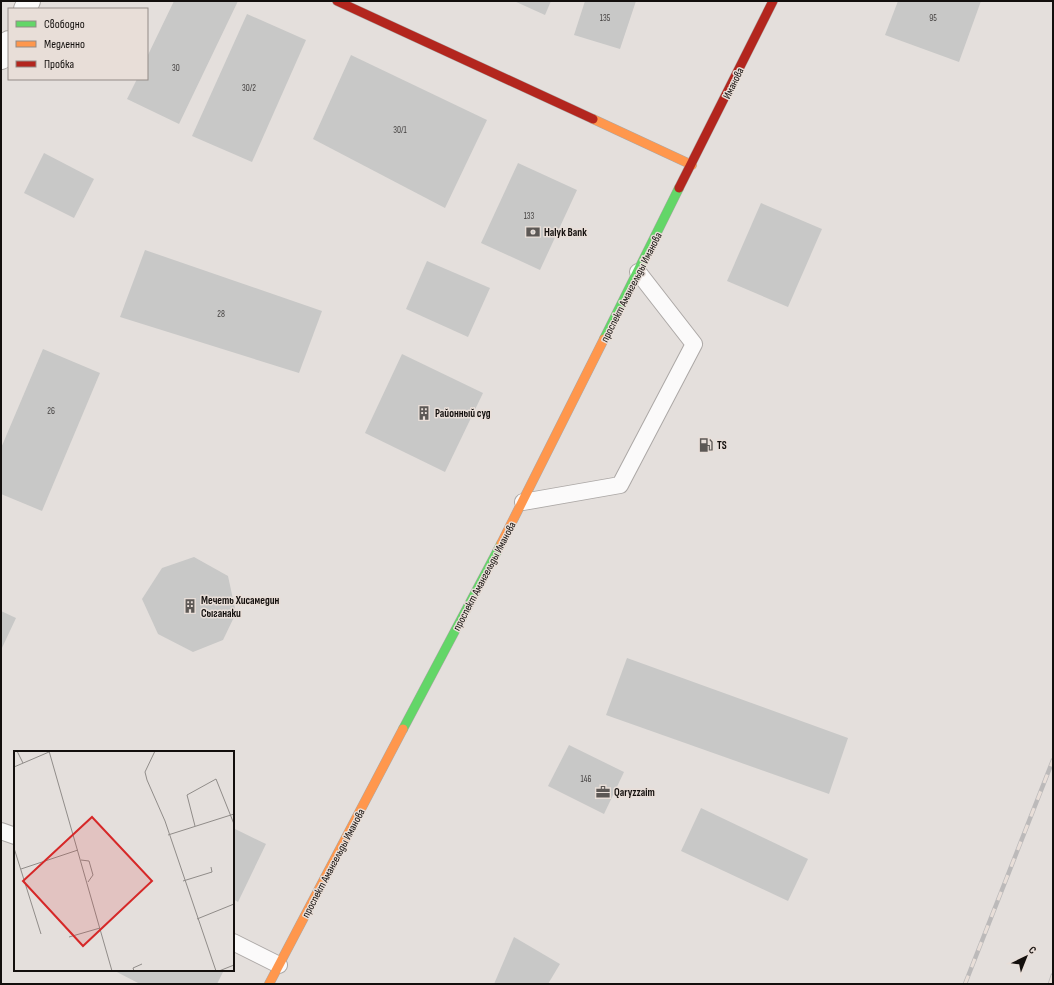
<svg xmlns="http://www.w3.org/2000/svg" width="1054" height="985" viewBox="0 0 1054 985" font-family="'Sofia Sans Condensed',sans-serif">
<rect width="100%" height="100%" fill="#e4dfdc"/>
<g fill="#c8c8c7">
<polygon points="174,1 238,1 179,124 127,99 137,79 147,79 147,57"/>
<polygon points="514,1 551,1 545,15"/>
<polygon points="585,1 636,1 620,49 574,35"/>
<polygon points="898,1 981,1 959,62 885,35"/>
<polygon points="247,14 306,40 252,162 192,136"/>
<polygon points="351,55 487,120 445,208 313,139"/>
<polygon points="44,153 94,179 74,218 24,193"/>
<polygon points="518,163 577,190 540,270 481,243"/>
<polygon points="761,203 822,229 788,307 727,281"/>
<polygon points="145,250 322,311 299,373 120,317"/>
<polygon points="427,261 490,288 468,337 406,309"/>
<polygon points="43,349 100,373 42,511 1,494 1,448"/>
<polygon points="402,354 483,393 445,472 365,433"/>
<polygon points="194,557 228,576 236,613 223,640 193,652 158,634 142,599 162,568"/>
<polygon points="1,611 16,618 1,650"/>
<polygon points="627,658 848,738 829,794 606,715"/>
<polygon points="569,745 624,772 604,814 548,786"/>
<polygon points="701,808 808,859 788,901 681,851"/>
<polygon points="233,828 266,844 238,902 233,899"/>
<polygon points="514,937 560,964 548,984 494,984"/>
<polygon points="113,970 224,970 217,984 140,984"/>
</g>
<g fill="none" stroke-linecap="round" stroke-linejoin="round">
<defs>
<g id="lane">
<polyline points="523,502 620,485 694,344 638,272"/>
<polyline points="1,831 15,836"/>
<polyline points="233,942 279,965"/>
</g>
<g id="street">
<polyline points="25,9 29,1"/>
<polyline points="1,58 9,42"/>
</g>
<g id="fast">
<polyline points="604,339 679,188"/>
<polyline points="403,729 501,544"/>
</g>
<g id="slow">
<polyline points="593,119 692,165"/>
<polyline points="501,544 604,339"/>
<polyline points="269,984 403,729"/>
</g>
<g id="jam">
<polyline points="337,1 593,119"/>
<polyline points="679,188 773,1"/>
</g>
</defs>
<use href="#lane" stroke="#aca8a6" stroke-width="18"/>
<use href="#street" stroke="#aca8a6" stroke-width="24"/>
<use href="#fast" stroke="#aca8a6" stroke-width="10"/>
<use href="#slow" stroke="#aca8a6" stroke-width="10"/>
<use href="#jam" stroke="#aca8a6" stroke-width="10"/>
<use href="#lane" stroke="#fbfafa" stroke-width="16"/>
<use href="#street" stroke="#fbfafa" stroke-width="22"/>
<use href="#fast" stroke="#63d668" stroke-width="9"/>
<use href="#slow" stroke="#ff974d" stroke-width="9"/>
<use href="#jam" stroke="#b3261e" stroke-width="9"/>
<defs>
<g id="rail">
<polyline points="965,984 1053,760"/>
<polyline points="1050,984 1053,975"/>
</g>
</defs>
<use href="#rail" stroke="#bcbaba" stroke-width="4.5"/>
<use href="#rail" stroke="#e8ded8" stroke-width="3" stroke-dasharray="9" stroke-linecap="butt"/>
</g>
<defs>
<symbol id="bank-bare" viewBox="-9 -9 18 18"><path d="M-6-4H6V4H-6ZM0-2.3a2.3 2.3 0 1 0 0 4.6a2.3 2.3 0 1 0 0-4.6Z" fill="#5c5855" stroke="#e8ded8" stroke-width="2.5" paint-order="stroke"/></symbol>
<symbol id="building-bare" viewBox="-9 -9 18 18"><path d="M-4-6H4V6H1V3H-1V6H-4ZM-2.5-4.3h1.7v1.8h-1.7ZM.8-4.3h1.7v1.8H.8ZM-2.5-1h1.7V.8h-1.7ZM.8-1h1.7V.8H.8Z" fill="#5c5855" stroke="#e8ded8" stroke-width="2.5" paint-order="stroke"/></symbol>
<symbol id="fuel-bare" viewBox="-9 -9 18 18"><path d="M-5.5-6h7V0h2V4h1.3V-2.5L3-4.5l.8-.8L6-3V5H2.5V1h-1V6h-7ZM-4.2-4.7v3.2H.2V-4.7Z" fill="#5c5855" stroke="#e8ded8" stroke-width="2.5" paint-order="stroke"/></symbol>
<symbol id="office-bare" viewBox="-9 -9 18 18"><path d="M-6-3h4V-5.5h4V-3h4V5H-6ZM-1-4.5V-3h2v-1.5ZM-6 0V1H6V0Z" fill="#5c5855" stroke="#e8ded8" stroke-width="2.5" paint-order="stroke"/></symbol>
</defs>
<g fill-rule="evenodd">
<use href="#bank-bare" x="523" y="222" width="20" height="20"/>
<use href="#building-bare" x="414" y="403" width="20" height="20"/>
<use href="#fuel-bare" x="696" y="435" width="20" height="20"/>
<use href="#building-bare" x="180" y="596" width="20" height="20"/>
<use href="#office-bare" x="593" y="782" width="20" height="20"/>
</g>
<g text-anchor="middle" stroke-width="3" stroke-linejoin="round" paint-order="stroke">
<g font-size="9" fill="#423f3e">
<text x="605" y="21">135</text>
<text x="933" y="21">95</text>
<text x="176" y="71">30</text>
<text x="249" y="91">30/2</text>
<text x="400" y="133">30/1</text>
<text x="529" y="219">133</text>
<text x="221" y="317">28</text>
<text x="51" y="414">26</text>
<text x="586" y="782">146</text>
</g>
<g font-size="11" fill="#130f0d" stroke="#e8ded8">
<text transform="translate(733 83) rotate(-64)" y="4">Иманова</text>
<text transform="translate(631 287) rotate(-63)" y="4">проспект Амангельды Иманова</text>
<text transform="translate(484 576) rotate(-62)" y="4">проспект Амангельды Иманова</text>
<text transform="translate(333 863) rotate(-62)" y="4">проспект Амангельды Иманова</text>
</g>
<g font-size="11" font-weight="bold" fill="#130f0d" stroke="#e8ded8" text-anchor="start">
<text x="544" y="236">Halyk Bank</text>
<text x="435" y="417">Районный суд</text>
<text x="717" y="449">TS</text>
<text x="201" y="604">Мечеть Хисамедин<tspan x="201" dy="13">Сыганаки</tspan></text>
<text x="614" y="796">Qaryzzaim</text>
</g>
</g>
<g transform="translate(14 751)">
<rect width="220" height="220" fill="#e4dfdc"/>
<path fill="none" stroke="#908c89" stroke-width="1" d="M3 0 9 12M35 0 98 220M141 0 131 21 133 29 151 70 202 220M0 16 35 1M181 75 173 44 202 28 220 73M154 84 220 63M0 97 27 183M67 109 75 110 79 124 74 131M7 118 64 99M169 130 198 121 197 116M183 168 220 153M55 186 86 177M120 220 119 217 128 213M205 220 220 214"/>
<path fill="#d62828" fill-opacity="0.15" stroke="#d62828" stroke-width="2" d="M78 66 138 130 69 195 9 130Z"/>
<rect width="220" height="220" fill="none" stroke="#130f0d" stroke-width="2"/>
</g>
<rect width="1054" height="985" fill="none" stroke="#130f0d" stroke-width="4"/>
<rect x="8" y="8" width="140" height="72" fill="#e8ded8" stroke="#938b87"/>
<rect x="16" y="21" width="20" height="6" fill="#63d668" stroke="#938b87"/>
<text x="44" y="28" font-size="12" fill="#130f0d">Свободно</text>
<rect x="16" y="41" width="20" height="6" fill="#ff974d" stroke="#938b87"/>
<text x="44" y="48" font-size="12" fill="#130f0d">Медленно</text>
<rect x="16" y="61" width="20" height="6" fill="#b3261e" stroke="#938b87"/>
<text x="44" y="68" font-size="12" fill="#130f0d">Пробка</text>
<g transform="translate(1026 957) rotate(43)" stroke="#e8ded8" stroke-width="3" paint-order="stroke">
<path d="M0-3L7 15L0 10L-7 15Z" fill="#130f0d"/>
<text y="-6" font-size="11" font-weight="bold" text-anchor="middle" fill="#130f0d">С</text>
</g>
</svg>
